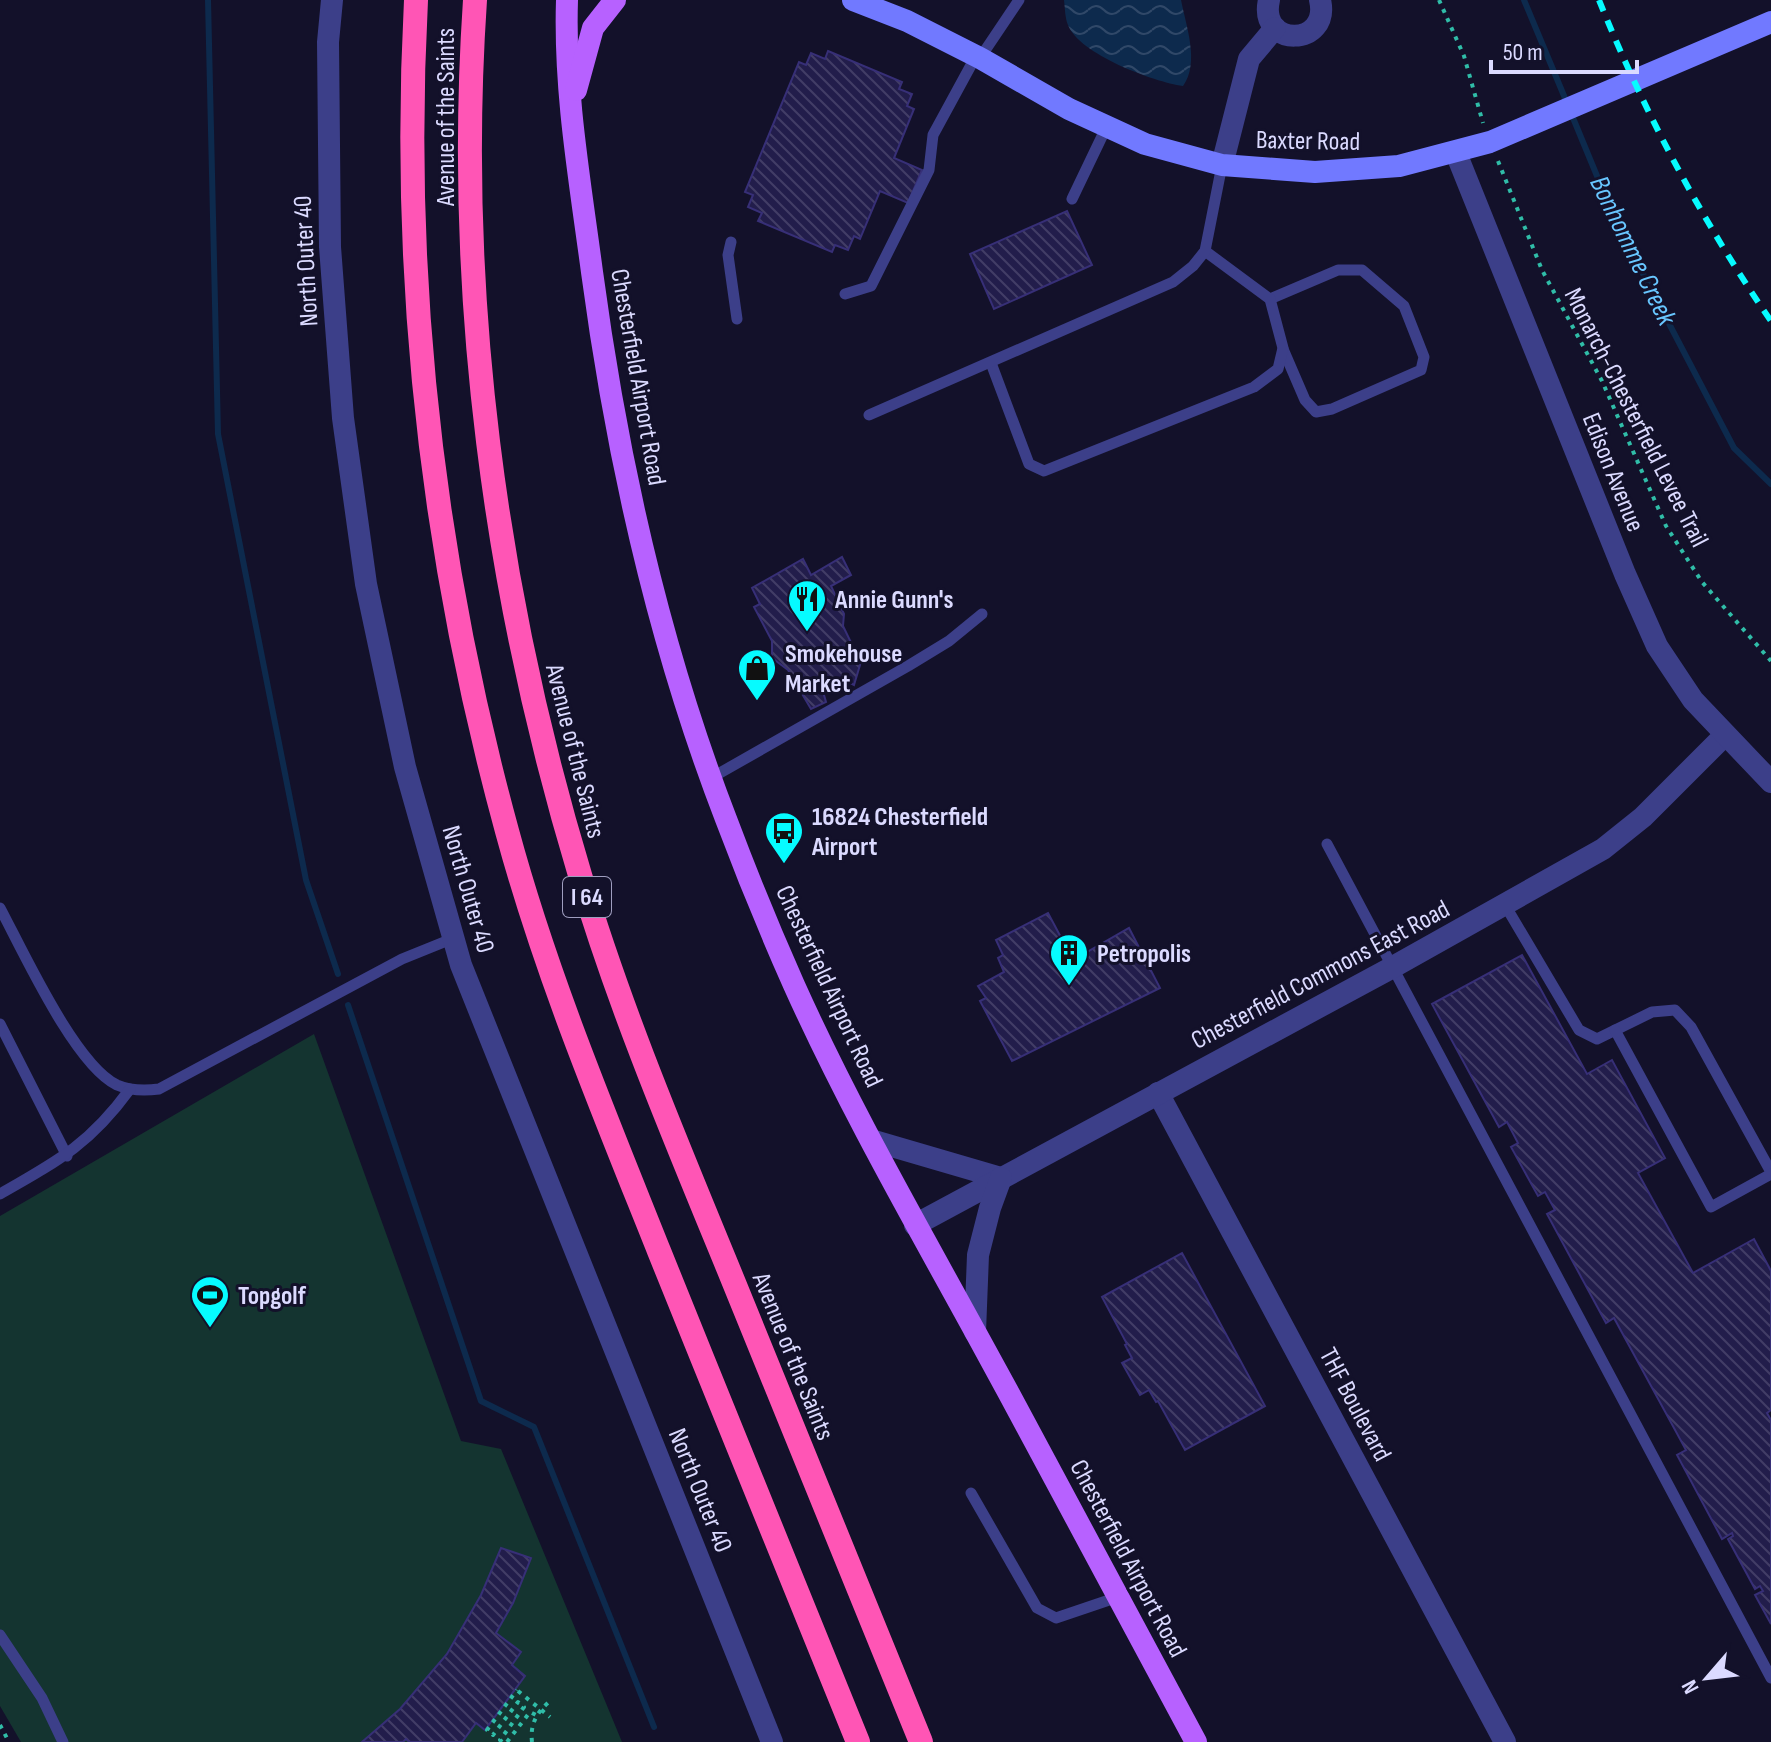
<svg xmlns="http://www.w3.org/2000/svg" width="1771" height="1742" viewBox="0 0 1771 1742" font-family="'Sofia Sans Condensed',sans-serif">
<defs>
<pattern id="water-waves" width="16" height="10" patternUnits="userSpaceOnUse" patternTransform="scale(2)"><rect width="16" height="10" fill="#0d2a4d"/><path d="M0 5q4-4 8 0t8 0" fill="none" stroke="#304868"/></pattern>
<pattern id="building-back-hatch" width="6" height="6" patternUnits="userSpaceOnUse" patternTransform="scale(2)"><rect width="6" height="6" fill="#221d4b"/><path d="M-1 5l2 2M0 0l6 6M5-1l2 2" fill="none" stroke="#423d66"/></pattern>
</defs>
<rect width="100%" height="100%" fill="#13112a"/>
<polygon fill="#143430" points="314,1034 461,1441 501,1449 622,1742 21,1742 0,1706 0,1216"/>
<path fill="url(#water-waves)" d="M1064 0H1181C1186 26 1200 63 1183 86 1154 82 1079 54 1068 25 1065 18 1065 8 1064 0Z"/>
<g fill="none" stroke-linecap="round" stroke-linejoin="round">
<g stroke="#0d2a4d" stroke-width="6">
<polyline points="208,0 218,434 306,880 338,974"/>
<polyline points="1524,0 1567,103"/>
<polyline points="1571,113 1616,222 1734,448 1771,484"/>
<polyline points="348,1005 481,1401 534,1427 654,1727"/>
</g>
</g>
<g fill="url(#building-back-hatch)" stroke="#372f77" stroke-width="2">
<polygon points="828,51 902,82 899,89 912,94 907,106 914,109 894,158 922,170 908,203 880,191 860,239 854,236 848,250 835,245 832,252 758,221 762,213 748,207 753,195 745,192 799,62 806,65 811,53 825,59"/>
<polygon points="1067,211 1092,265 994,309 970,254"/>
<polygon points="842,557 851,575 831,586 844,614 843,626 857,655 863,655 854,685 841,678 822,688 826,702 811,709 788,670 772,658 772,641 754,607 760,604 752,588 803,559 811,575"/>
<polygon points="1048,913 1073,960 1129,928 1160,988 1012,1061 980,1001 986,998 978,986 1004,972 998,958 1003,955 996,940"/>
<polygon points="1522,955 1587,1074 1612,1060 1665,1158 1638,1173 1693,1273 1754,1239 1771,1271 1771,1410 1767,1413 1771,1420 1771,1624 1755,1595 1763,1591 1760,1586 1755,1589 1728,1539 1733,1536 1732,1533 1722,1539 1677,1455 1686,1450 1614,1318 1606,1323 1547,1214 1555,1210 1545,1192 1538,1196 1511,1147 1518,1143 1507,1122 1499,1127 1432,1004"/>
<polygon points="1182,1253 1265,1406 1185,1450 1158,1401 1156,1402 1149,1390 1140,1395 1122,1363 1132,1358 1125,1345 1127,1344 1102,1297"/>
<polygon points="501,1548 531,1558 513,1603 496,1633 521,1652 512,1665 525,1676 485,1730 476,1723 462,1742 409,1742 406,1739 403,1742 362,1742 400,1709 447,1654 481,1595"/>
</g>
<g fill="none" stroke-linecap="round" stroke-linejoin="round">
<g stroke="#30bda8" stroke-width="4" stroke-dasharray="4 6" stroke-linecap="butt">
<polyline points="1439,0 1464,56 1483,123"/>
<polyline points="1498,161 1542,270 1602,381 1666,526 1702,582 1771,661"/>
<polyline points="518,1691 550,1717"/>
<polyline points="0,1725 9,1742"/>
<polyline points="502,1742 500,1740 524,1707 518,1702 493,1735 487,1730 517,1690"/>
<polyline points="507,1742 530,1712 536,1715"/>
<path d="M532 1742C530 1725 536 1713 549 1702"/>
</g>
<g stroke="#3c3f89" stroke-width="11">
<polyline points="980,58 1019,0"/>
<polyline points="1072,199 1106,128"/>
<polyline points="731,242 728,255 737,319"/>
<polyline points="845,294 871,286 929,170 933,135 976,56"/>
<polyline points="1270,299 1338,270 1362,270 1404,306 1424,357 1421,370 1332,409 1316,412 1305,400 1283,349"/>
<polyline points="991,363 1029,464 1044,471 1254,387 1278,369 1283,348 1270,299 1205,251"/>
<polyline points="869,415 1173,282 1193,266 1205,251 1222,165"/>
<polyline points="711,778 908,666 949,641 982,614"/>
<polyline points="1327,844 1771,1678"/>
<polyline points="1505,905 1579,1030 1597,1039 1652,1012 1675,1010 1691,1027 1771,1172"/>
<path d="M0 908C23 951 75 1065 117 1085 131 1091 144 1091 159 1089L402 959 454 938"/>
<polyline points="0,1024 67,1156"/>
<polyline points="1615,1030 1711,1207 1771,1174"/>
<path d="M0 1194C58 1161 90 1144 130 1089"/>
<polyline points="971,1493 1037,1608 1056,1618 1118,1597"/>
<polyline points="0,1635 42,1698 63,1742"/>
</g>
<g stroke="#3c3f89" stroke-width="22">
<path d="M1269 0C1258 48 1331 47 1320 0"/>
<polyline points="1222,165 1249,59 1275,28"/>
<polyline points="1158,1093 1505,1742"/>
<polyline points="871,1140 1001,1178"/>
<polyline points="915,1225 1393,967 1603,849 1643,817 1725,735"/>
<polyline points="975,1332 978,1255 990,1208 1001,1178"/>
</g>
<g stroke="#3c3f89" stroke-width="22">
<polyline points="332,0 328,42 330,247 343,418 366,584 405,767 461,965 772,1742"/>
<polyline points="1456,153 1625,574 1657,646 1693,700 1771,782"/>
</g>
<polyline stroke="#7179ff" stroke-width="22" points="853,0 907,21 980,58 1069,109 1145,144 1222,165 1315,172 1399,166 1490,142 1771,22"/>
<g stroke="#b761ff" stroke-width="22">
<path d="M567 0C564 92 580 181 592 272 617 459 658 643 726 819 747 875 770 931 794 985 848 1105 914 1220 977 1335 1051 1470 1123 1606 1196 1742"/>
<polyline points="576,90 593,28 615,0"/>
</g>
<g stroke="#ff55b5" stroke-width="24">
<path d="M416 0C401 280 433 561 507 831 546 975 604 1113 659 1251 725 1415 792 1579 858 1742"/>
<path d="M475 0C455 294 495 594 580 875 620 1009 675 1139 728 1268 793 1426 857 1584 921 1742"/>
</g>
<path stroke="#06fbff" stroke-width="6" stroke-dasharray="12 10" stroke-linecap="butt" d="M1599 0C1644 112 1702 221 1771 321"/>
</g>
<defs>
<symbol id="restaurant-pin" viewBox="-11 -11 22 30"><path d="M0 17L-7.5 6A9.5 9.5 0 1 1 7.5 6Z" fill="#06fbff" stroke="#13112a"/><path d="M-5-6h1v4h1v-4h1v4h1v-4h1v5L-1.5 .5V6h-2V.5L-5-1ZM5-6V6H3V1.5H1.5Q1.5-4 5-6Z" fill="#111"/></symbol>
<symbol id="shop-pin" viewBox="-11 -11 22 30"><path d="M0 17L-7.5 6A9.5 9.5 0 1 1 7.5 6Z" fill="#06fbff" stroke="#13112a"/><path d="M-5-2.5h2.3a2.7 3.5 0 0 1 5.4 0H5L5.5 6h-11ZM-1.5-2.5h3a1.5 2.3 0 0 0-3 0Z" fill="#111"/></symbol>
<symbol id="bus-pin" viewBox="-11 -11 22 30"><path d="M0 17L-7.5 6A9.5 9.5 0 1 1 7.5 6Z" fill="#06fbff" stroke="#13112a"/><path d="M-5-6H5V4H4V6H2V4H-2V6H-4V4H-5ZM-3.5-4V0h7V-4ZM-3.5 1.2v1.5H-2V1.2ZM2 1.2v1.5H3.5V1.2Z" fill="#111"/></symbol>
<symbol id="building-pin" viewBox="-11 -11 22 30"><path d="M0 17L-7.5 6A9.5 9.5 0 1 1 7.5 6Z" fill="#06fbff" stroke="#13112a"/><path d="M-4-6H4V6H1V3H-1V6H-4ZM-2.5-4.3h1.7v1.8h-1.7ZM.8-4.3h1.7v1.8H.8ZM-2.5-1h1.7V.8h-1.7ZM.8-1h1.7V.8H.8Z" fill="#111"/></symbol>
<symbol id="stadium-pin" viewBox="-11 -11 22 30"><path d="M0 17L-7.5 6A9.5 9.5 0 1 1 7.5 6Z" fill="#06fbff" stroke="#13112a"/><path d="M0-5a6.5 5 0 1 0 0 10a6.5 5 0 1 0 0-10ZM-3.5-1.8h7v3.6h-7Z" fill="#111"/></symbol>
</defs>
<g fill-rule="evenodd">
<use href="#restaurant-pin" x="785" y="577" width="44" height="60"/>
<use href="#shop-pin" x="735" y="646" width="44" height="60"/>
<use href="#bus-pin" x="762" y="809" width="44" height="60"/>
<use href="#building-pin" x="1047" y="931" width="44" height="60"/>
<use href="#stadium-pin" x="188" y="1273" width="44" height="60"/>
</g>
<g text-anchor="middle" stroke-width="6" stroke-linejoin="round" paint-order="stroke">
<rect fill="#13112a" stroke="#9f9ebf" stroke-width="2" x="563" y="877" width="48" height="40" rx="6"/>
<g font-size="24" font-weight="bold" fill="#dbdaff">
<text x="587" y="905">I 64</text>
</g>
<g font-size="26" fill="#dbdaff" stroke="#13112a">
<text transform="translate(445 117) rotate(-90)" y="9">Avenue of the Saints</text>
<text transform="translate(1308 140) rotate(1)" y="9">Baxter Road</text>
<text transform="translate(305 261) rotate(-93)" y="9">North Outer 40</text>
<text transform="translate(639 377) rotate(80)" y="9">Chesterfield Airport Road</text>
<text transform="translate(1637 417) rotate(63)" y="9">Monarch-Chesterfield Levee Trail</text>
<text transform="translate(1614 472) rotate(68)" y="9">Edison Avenue</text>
<text transform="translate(576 751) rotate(76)" y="9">Avenue of the Saints</text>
<text transform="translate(469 889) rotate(74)" y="9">North Outer 40</text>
<text transform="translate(1320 974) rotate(-28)" y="9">Chesterfield Commons East Road</text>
<text transform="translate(830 986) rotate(65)" y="9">Chesterfield Airport Road</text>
<text transform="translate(794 1356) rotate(68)" y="9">Avenue of the Saints</text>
<text transform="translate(1356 1404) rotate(62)" y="9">THF Boulevard</text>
<text transform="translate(701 1490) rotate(68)" y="9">North Outer 40</text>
<text transform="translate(1129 1558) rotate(62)" y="9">Chesterfield Airport Road</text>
</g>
<g font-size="26" font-weight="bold" fill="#dbdaff" stroke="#13112a" text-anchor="start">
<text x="835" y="608">Annie Gunn's</text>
<text x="785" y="662">Smokehouse<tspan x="785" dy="30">Market</tspan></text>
<text x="812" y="825">16824 Chesterfield<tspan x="812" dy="30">Airport</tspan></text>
<text x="1097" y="962">Petropolis</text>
<text x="238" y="1304">Topgolf</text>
</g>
<g font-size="28" font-style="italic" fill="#68c6ff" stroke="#13112a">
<text transform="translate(1634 250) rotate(64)" y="10">Bonhomme Creek</text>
</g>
</g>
<g transform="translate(1707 1678) rotate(242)" stroke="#13112a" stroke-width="6" paint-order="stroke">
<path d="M0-6L14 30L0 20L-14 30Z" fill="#dbdaff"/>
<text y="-12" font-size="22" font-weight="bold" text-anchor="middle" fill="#dbdaff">N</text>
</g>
<path d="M1491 60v12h146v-12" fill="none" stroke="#dbdaff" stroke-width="4"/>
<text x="1503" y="60" font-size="24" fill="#dbdaff" stroke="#13112a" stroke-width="6" paint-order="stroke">50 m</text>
</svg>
